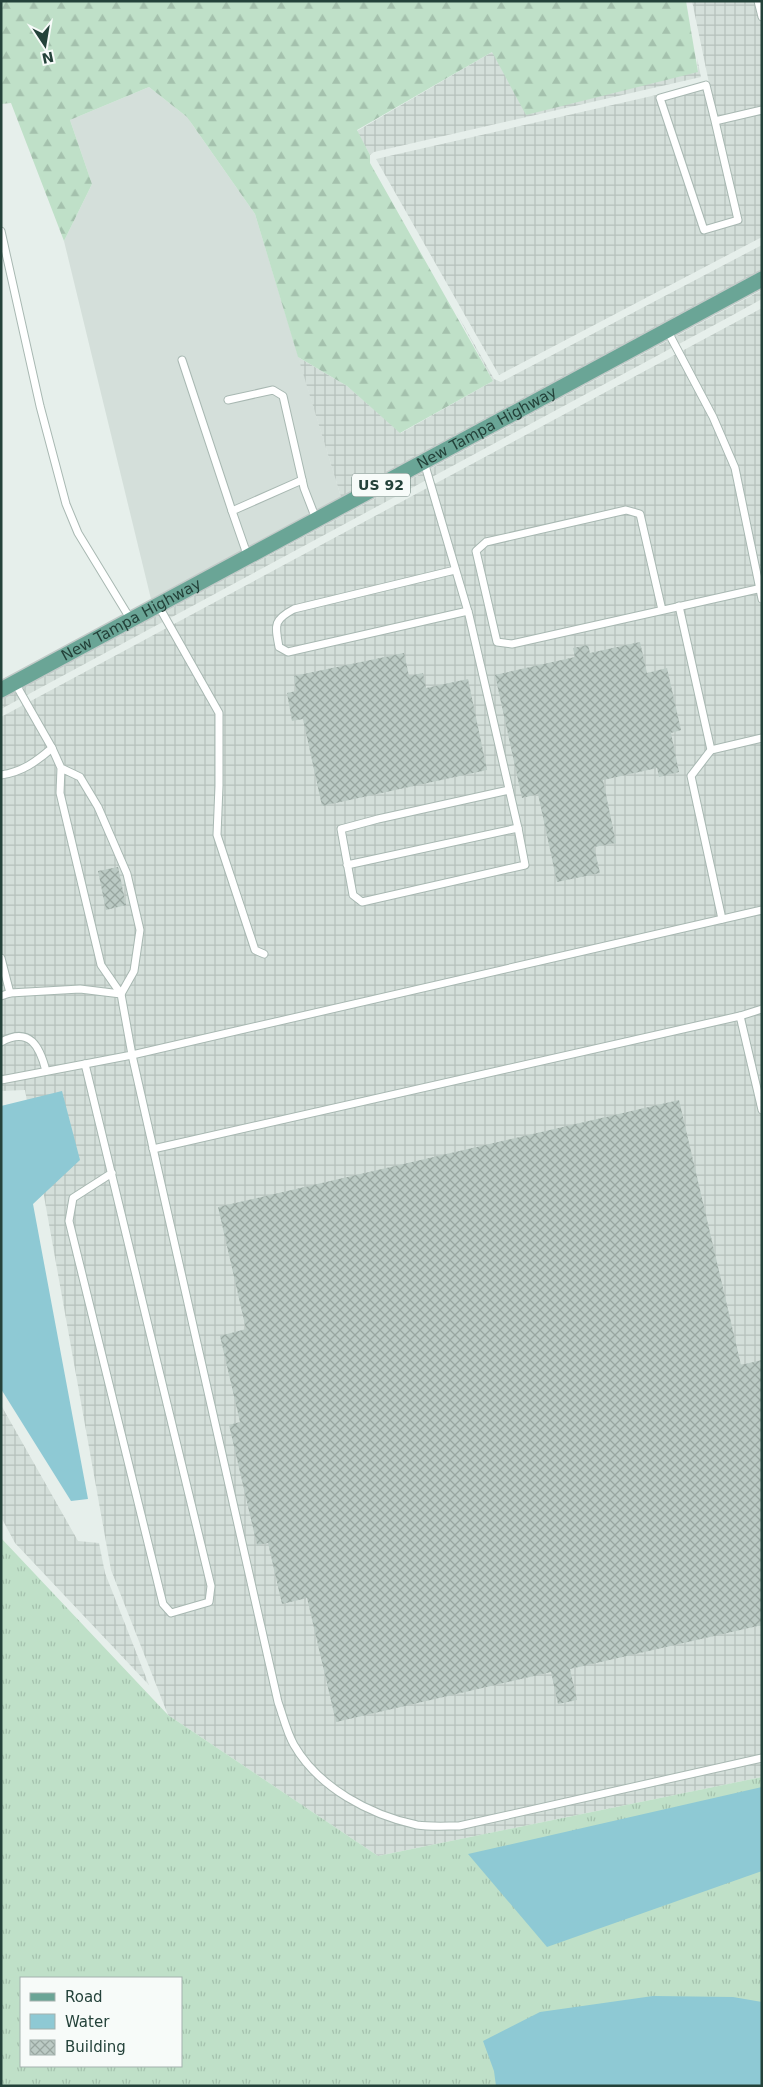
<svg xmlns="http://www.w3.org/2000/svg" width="763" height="2087" viewBox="0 0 763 2087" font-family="'DejaVu Sans',sans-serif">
<defs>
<pattern id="industrial-grid" width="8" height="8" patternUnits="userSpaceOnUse" patternTransform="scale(1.25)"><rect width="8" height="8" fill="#d4dfda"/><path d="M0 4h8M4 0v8" fill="none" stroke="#b6c1bc"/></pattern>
<pattern id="grass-tufts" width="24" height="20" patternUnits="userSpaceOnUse" patternTransform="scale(1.25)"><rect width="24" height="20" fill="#bfe0c8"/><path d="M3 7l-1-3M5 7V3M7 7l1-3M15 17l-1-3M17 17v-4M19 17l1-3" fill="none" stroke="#a4c1ad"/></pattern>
<pattern id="forest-firs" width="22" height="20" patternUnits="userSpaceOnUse" patternTransform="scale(1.25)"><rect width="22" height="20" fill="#bfe0c8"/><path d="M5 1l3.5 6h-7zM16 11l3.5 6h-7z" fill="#a4c1ad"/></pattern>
<pattern id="building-cross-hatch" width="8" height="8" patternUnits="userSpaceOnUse" patternTransform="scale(1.25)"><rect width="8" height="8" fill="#bbcac4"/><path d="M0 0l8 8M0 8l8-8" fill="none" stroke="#98a6a0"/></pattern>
</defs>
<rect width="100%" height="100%" fill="#e6efeb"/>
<polygon fill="#d4dfda" points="149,87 187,117 255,214 341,497 151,599 64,241 92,184 70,120"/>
<g fill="url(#industrial-grid)">
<polygon points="692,1 762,1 762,237 499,375 376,159 709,83"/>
<polygon points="492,52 698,72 697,58 701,77 374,152 370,155 357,131"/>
<polygon points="762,245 762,270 341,497 298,357 347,386 401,433 493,381 456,312 494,379 501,382"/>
<polygon points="762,290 762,299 731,316 1,709 1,700"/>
<polygon points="762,308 762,1777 378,1856 168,1715 111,1570 25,1090 1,1091 1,717"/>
<polygon points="1,1405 78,1541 99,1543 105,1573 149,1685 15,1543 1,1517"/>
</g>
<path fill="url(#grass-tufts)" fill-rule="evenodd" d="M1 1538 168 1715 378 1856 762 1777V2086H1ZM21 1978H181V2066H21Z"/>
<polygon fill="url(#forest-firs)" points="1,1 686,1 698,72 526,115 492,52 357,130 370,155 370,163 493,381 400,433 347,386 298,357 255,214 187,117 149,87 70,120 92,184 64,241 11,103 1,104"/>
<g fill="#8ec9d4">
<polygon points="62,1091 80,1160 33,1204 88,1499 71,1501 1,1389 1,1106"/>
<polygon points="762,1787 762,1871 547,1947 468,1854"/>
<polygon points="653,1996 733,1997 762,2002 762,2086 496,2086 494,2071 483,2041 540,2012"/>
</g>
<g fill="url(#building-cross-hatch)">
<polygon points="640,642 647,673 667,668 681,730 671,733 679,772 659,777 657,768 603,780 616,843 594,847 600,873 557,882 538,794 522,798 495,675 575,657 573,648 588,645 590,653"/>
<polygon points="404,653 409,676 423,673 426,688 468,679 487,770 322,806 303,719 292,721 287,693 296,691 294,676"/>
<polygon points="118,867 126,905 106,910 98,871"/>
<polygon points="679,1100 741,1365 762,1360 762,1625 570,1669 577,1700 558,1704 551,1672 336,1722 307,1598 282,1604 268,1543 257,1545 229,1425 240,1422 220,1336 246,1329 218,1207"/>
</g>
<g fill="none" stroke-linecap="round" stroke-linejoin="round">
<defs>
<g id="lane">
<polyline points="758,1 762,17"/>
<polyline points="715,121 706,85 660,98 704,230 738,220 715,121 762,110"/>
<polyline points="1,231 40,406 66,504 78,533 131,620"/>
<polyline points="667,330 713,417 735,468 762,599"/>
<polyline points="182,360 232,511"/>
<polyline points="228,400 273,390 283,396 304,488 316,519"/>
<polyline points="424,462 469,615 518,828"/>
<polyline points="248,557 232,511 302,480"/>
<path d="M455 570 294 609C273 620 275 625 279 647L288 652 468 611"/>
<polyline points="158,605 219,713 219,786 217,835 255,950 264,954"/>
<polyline points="679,606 711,750 691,776 722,919"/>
<polyline points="662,610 640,514 626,510 486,542 476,551 497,642 512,644 762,588"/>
<polyline points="52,748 61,768 60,793 101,965 121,994 134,971 140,930 127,874 98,807 80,777 61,768"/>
<polyline points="711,750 762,738"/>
<path d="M1 775C22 772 36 762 52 748L15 683"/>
<polyline points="347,865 518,828 525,865 362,902 353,895 341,829 378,819 509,790"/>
<path d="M762 910 132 1055 278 1702C283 1716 287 1733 294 1745 319 1788 370 1815 417 1825 430 1827 446 1826 459 1826L762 1758"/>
<polyline points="1,958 10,993"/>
<polyline points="1,996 10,993 80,989 121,994 132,1055 85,1064"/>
<polyline points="740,1016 762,1009"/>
<path d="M1 1042C30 1026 40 1047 46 1071"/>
<polyline points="1,1080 85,1064 211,1586 209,1602 171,1613 163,1604 69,1221 73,1198 112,1173"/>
<polyline points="153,1149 740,1016 762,1110"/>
</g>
<g id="primary">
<path id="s1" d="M1 690 762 279"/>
</g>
</defs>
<use href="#lane" stroke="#a8b8b2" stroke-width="9"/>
<use href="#primary" stroke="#c2cac8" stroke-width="18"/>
<use href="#lane" stroke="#fff" stroke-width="7"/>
<use href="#primary" stroke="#6aa596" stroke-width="15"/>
</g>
<g text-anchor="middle" stroke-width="4" stroke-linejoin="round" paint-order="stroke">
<rect fill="#f7fbf9" stroke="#637a73" stroke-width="1" x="352" y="473.5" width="58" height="23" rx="4"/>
<g font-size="14" font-weight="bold" fill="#24423a">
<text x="381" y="490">US 92</text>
</g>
<g font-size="15" fill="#24423a" stroke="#f7fbf9">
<text dy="5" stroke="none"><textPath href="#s1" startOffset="552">New Tampa Highway</textPath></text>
<text dy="5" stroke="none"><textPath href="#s1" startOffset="148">New Tampa Highway</textPath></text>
</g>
</g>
<rect width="763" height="2087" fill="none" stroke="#24423a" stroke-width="5"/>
<rect x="20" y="1977" width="162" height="90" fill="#f7fbf9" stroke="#a3b1ad"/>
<rect x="30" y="1993" width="25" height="8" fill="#6aa596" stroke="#a3b1ad"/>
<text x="65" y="2002" font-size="15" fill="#24423a">Road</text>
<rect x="30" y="2014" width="25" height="15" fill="#8ec9d4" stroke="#a3b1ad"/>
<text x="65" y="2027" font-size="15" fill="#24423a">Water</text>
<rect x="30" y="2040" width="25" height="15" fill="url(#building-cross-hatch)" stroke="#a3b1ad"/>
<text x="65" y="2052" font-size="15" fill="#24423a">Building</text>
<g transform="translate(45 45) rotate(168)" stroke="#f7fbf9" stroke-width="4" paint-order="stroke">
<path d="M0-4L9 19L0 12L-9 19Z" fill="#24423a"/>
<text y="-8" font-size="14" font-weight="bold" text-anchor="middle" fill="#24423a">N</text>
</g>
</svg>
